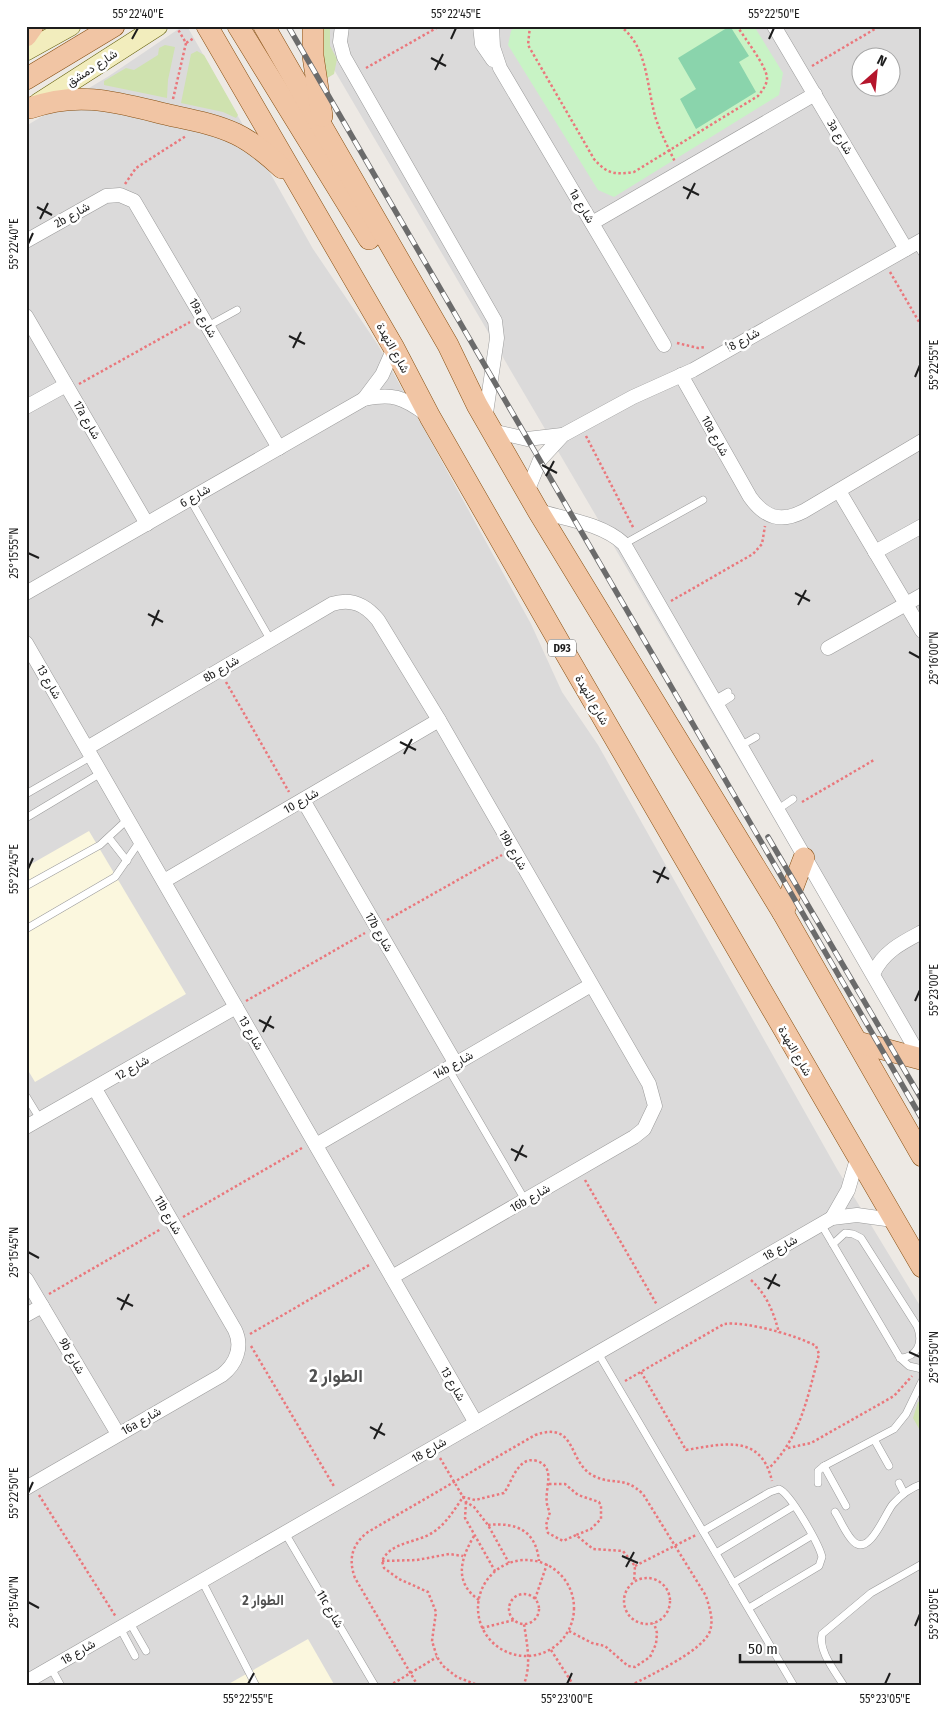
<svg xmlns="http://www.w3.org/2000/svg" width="948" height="1712" viewBox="0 0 948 1712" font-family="'Fira Sans Condensed',Vazirmatn,sans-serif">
<rect width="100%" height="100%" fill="#ede9e4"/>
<g fill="#dbdada" fill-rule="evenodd">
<polygon points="183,26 187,26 313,249 378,345 531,624 562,692 598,745 837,1169 922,1309 922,1686 26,1686 26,126 109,76"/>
<path d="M327 26H922V1071L326 56ZM860 58H890V88H860Z"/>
</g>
<g fill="#fbf7de">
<polygon points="89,831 186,994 35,1082 26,1067 26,867"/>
<polygon points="308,1639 335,1686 225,1686"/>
</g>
<g fill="#cfe2af">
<polygon points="319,26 330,26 330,46 337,59 334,74 319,83"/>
<polygon points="165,45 175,47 168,80 167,98 104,85 104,81 126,68 134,70 158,55 159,48"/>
<polygon points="197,51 204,55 238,115 236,118 223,112 181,103 191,54"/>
<polygon points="922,1401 922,1434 913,1418 918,1402"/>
</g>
<polygon fill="#c8f3c5" points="515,26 754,26 783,73 779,95 614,197 598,190 508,45 511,31"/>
<polygon fill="#8ad4ac" points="730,26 749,56 739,62 756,92 696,129 680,99 696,89 678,58"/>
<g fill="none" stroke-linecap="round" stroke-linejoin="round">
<defs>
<g id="lane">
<polyline points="916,243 922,253"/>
<polyline points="208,326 237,310"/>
<polyline points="190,499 270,639"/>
<polyline points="624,544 703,500"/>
<polyline points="714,700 728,692"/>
<polyline points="717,706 731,697"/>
<polyline points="740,746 756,737"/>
<polyline points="26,794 92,756"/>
<polyline points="777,810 793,799"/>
<polyline points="26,818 101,773"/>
<polyline points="109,838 127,861"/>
<polyline points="26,886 100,845 128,819"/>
<polyline points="26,929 115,877 140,841"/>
<polyline points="448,1068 525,1200"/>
<polyline points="26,1096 40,1119"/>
<polyline points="821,1224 900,1358 909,1366 922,1369"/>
<path d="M833 1244 845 1233 853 1234 861 1238 917 1326C924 1343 917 1357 900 1358"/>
<polyline points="598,1353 794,1686"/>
<polyline points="875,1441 889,1466"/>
<polyline points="824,1466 846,1506"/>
<polyline points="818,1483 818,1471 824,1466 894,1429 906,1414 922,1381"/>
<polyline points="899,1483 904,1493"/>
<path d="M835 1512C841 1521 846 1535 854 1542 870 1556 885 1513 893 1504 901 1495 910 1488 922 1484"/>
<path d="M703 1531 770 1492 779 1489C790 1493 819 1544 822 1557L819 1566 749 1608"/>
<polyline points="285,1533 375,1686"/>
<polyline points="716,1553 794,1506"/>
<polyline points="202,1581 256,1686"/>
<polyline points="733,1583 811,1536"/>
<polyline points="130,1623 146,1651"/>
<polyline points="120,1628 135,1656"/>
<polyline points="51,1668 61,1686"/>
<path d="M844 1686C835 1671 818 1651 822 1634L871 1593 922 1564"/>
</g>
<g id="street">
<polyline points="342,26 340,42 344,57 495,321 497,338 485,420"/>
<polyline points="480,26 482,44 493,60"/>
<polyline points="492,26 493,47 500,68 664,345"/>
<polyline points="774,26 906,249"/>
<polyline points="592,223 815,94"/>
<polyline points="26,241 106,196 120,195 134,201 279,448"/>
<polyline points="26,316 147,524"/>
<path d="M681 375 750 497C765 518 781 523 804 511L922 441"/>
<polyline points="364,399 382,375 394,348"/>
<polyline points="26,407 66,385"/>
<polyline points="492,431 527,439 562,435"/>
<polyline points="839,491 922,631"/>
<polyline points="527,492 540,460 563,435 633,397 693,370 922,240"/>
<path d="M538 511C566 519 603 524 624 544L922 1060"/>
<polyline points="875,552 922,526"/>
<path d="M26 593 364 399C392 393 403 397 426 414"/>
<polyline points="26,643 476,1423"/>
<polyline points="828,648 922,595"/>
<path d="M87 748 332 604C351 598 365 604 378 620L439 720 649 1084 655 1106 644 1129 634 1137 392 1277"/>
<polyline points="303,800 456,1064"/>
<polyline points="164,881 439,720"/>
<path d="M873 974C883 952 901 943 922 932"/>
<polyline points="26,1127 236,1007"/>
<polyline points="316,1145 591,985"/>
<polyline points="832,1218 848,1190 857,1159"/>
<polyline points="26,1279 118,1434"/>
<polyline points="26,1315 42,1306"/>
<path d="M26 1488 222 1375C236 1364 243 1347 235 1330L95 1089"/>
<polyline points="26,1682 832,1218 857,1215 893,1220"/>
</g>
<g id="secondary">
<polyline points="26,51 71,26"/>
<polyline points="38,103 158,26"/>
</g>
<g id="primary">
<polyline points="207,26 394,348 430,417 570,661 922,1267"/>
<polyline points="238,26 369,239"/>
<polyline points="264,26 448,345 477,405 538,511 783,913 922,1156"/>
<polyline points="313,26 313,56 322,116"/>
<polyline points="26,36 33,26"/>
<polyline points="26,79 114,26"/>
<path d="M30 108C81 90 119 103 169 115 192 120 215 124 236 134 253 142 268 155 282 168"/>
<polyline points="783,913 804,858"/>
<polyline points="857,1042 921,1059"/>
</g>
</defs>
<use href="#lane" stroke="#9a9a9a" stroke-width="8"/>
<use href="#street" stroke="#9a9a9a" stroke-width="15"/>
<use href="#secondary" stroke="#686410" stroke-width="20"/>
<use href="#primary" stroke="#864e10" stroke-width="22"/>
<g stroke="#ea777c" stroke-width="2.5" stroke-dasharray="2.5 2.5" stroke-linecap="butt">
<polyline points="176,26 186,43 194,38"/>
<path d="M530 26 528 45 594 159C607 174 615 175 634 172L758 96C762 91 767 85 767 78 767 67 744 37 737 26"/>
<path d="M620 26C650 48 646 91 657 122 662 136 669 149 675 162"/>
<polyline points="812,66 880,26"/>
<polyline points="366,68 440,26"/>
<polyline points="173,99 186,43"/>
<polyline points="125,184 136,168 186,136"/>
<polyline points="890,272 922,327"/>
<polyline points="677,343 698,348 706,347"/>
<polyline points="79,384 190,322"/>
<polyline points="586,436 634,529"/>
<polyline points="671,601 753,554 762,544 765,526"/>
<polyline points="226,682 289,792"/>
<polyline points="802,802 874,760"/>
<polyline points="387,920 502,855"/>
<polyline points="246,1001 365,933"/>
<polyline points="585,1180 657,1305"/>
<polyline points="183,1217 302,1148"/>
<path d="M751 1280C767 1295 774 1313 779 1333"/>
<polyline points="49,1294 161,1229"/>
<polyline points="250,1334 371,1264"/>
<polyline points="251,1346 335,1488"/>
<path d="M641 1372 686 1450C723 1444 761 1433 772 1481"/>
<path d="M625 1381 724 1324C746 1321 796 1335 816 1346L819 1354 817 1362C807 1400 799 1439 769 1468"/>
<polyline points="788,1448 811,1443 894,1396 912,1376"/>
<polyline points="440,1458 466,1502 474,1507 488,1525 509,1563"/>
<polyline points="549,1484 565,1484 578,1495 599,1502 601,1506 601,1519 591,1529 576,1535"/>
<polyline points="39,1495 116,1617"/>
<polyline points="466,1502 465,1518 495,1571"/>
<path d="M488 1525C517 1522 536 1531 539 1561"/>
<path d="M474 1536C461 1558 453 1582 479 1600"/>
<circle cx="526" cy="1608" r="48"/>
<polyline points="382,1561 417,1560 449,1554 463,1556"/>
<polyline points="635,1566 696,1535"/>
<circle cx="647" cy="1601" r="23"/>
<circle cx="524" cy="1609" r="15"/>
<polyline points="535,1599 547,1564"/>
<polyline points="482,1628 514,1620"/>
<polyline points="569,1631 592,1643 605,1646 628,1666 635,1667 650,1657 656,1644 657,1633 654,1623"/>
<polyline points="551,1650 574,1686"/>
<polyline points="389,1686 437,1657"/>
<path d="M418 1686 355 1578C348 1559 352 1544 368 1532L535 1435C578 1420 567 1463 594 1476 614 1486 623 1475 643 1494L706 1596C709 1607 714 1619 710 1631 703 1651 650 1675 630 1686"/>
<path d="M480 1686 457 1677 443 1666 437 1657 432 1641 436 1612 428 1592 399 1579 384 1568 382 1561C391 1541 419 1543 435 1531 447 1522 455 1509 463 1497L475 1500 504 1493C512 1482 518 1455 537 1461 560 1469 539 1495 550 1512L546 1525 548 1533 563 1541 576 1535 593 1549 623 1551 635 1566 634 1582"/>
<path d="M523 1686C532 1667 527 1644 524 1624"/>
</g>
<use href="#lane" stroke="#fff" stroke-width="7"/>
<use href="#street" stroke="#fff" stroke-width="14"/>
<use href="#secondary" stroke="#f2edbd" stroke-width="19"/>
<use href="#primary" stroke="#f1c5a4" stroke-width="21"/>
<defs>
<g id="rail">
<polyline points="288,26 922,1119"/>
<polyline points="768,837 922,1100"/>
</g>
</defs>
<use href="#rail" stroke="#6b6b6b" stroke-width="5.5"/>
<use href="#rail" stroke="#fff" stroke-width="4" stroke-dasharray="11" stroke-linecap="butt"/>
</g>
<path fill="none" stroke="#1d1d1d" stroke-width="2" d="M132 39 138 28M451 39 456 28M769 39 774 28M431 58 446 66M435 70 443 54M683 187 699 195M687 199 695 183M37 207 52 215M40 219 48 203M28 244 33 233M289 336 305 344M293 348 301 332M915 377 920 365M542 465 557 473M546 476 554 461M28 553 39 558M795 593 810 601M798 605 806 590M148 614 163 622M152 626 159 610M909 652 920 658M400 742 416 750M404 754 412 739M28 869 33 858M653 871 669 879M657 883 665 867M915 1001 920 990M259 1020 274 1028M263 1032 271 1016M511 1149 527 1157M515 1161 523 1145M28 1252 39 1258M764 1278 780 1286M768 1289 776 1274M117 1298 133 1306M121 1310 129 1294M909 1352 920 1357M370 1427 385 1435M374 1439 382 1423M28 1493 33 1482M622 1556 638 1563M626 1567 634 1552M28 1602 39 1608M915 1626 920 1614M248 1684 254 1673M567 1684 572 1673M885 1684 890 1673"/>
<g text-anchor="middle" stroke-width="5" stroke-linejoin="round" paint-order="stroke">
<rect fill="#fff" stroke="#616161" stroke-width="1" x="548" y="639.5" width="28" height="17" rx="4"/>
<g font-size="11" font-weight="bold" fill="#1d1d1d">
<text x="562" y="652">D93</text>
</g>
<g font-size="12" fill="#1d1d1d" stroke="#fff">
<text transform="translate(92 68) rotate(-33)" y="4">شارع دمشق</text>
<text transform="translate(840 137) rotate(59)" y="4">3a شارع</text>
<text transform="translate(582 206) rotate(59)" y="4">1a شارع</text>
<text transform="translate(72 215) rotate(-30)" y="4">2b شارع</text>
<text transform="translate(203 318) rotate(60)" y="4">19a شارع</text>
<text transform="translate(743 340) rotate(-29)" y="4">شارع 8أ</text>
<text transform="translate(393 348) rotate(61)" y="4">شارع النهدة</text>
<text transform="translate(87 420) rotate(60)" y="4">17a شارع</text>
<text transform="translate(715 436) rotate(61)" y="4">10a شارع</text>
<text transform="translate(195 496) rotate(-30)" y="4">شارع 6</text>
<text transform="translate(221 669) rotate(-31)" y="4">8b شارع</text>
<text transform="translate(49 682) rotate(60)" y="4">شارع 13</text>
<text transform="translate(592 700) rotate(60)" y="4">شارع النهدة</text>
<text transform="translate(301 801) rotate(-30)" y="4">شارع 10</text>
<text transform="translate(513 850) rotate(60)" y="4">19b شارع</text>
<text transform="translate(379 932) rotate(60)" y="4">17b شارع</text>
<text transform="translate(251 1033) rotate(60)" y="4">شارع 13</text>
<text transform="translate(795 1051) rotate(60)" y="4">شارع النهدة</text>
<text transform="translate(453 1065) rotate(-30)" y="4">14b شارع</text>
<text transform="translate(132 1068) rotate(-30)" y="4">شارع 12</text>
<text transform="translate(530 1198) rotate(-30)" y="4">16b شارع</text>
<text transform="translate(168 1215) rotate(60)" y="4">11b شارع</text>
<text transform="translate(780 1248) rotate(-30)" y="4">شارع 18</text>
<text transform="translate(72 1356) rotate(60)" y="4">9b شارع</text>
<text transform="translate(453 1384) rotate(60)" y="4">شارع 13</text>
<text transform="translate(141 1421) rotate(-30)" y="4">16a شارع</text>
<text transform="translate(429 1450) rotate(-30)" y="4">شارع 18</text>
<text transform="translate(330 1609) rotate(59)" y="4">11c شارع</text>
<text transform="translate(78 1652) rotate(-30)" y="4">شارع 18</text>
</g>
<g font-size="14" font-weight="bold" fill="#505050" stroke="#fff">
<text x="263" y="1605">الطوار 2</text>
</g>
<g font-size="18" font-weight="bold" fill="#505050" stroke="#fff">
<text x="336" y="1382">الطوار 2</text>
</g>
</g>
<rect width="948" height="1712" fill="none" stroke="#ffffff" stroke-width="55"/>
<g transform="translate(876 72) rotate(27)"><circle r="24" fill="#ffffff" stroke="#a5a5a5"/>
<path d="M0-4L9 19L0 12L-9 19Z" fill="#b5152c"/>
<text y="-8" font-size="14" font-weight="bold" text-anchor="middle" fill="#1d1d1d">N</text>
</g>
<path d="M740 1654v8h101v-8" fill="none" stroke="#1d1d1d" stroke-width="2.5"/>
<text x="748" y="1654" font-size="15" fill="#1d1d1d" stroke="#ffffff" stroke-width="4" paint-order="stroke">50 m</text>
<rect x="28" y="28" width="892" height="1656" fill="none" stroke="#1d1d1d" stroke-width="2"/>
<g font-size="12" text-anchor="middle" fill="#1d1d1d">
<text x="138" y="18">55°22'40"E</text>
<text x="456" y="18">55°22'45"E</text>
<text x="774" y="18">55°22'50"E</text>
<text transform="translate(14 244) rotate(-90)" y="4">55°22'40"E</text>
<text transform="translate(934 365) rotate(-90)" y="4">55°22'55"E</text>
<text transform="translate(14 553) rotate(-90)" y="4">25°15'55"N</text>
<text transform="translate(934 658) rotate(-90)" y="4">25°16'00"N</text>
<text transform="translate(14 869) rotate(-90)" y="4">55°22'45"E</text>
<text transform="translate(934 990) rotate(-90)" y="4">55°23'00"E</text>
<text transform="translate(14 1252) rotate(-90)" y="4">25°15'45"N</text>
<text transform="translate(934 1357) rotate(-90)" y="4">25°15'50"N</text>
<text transform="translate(14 1493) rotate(-90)" y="4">55°22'50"E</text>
<text transform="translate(14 1602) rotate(-90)" y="4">25°15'40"N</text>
<text transform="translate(934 1614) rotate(-90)" y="4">55°23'05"E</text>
<text x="248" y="1703">55°22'55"E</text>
<text x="567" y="1703">55°23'00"E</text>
<text x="885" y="1703">55°23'05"E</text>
</g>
</svg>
